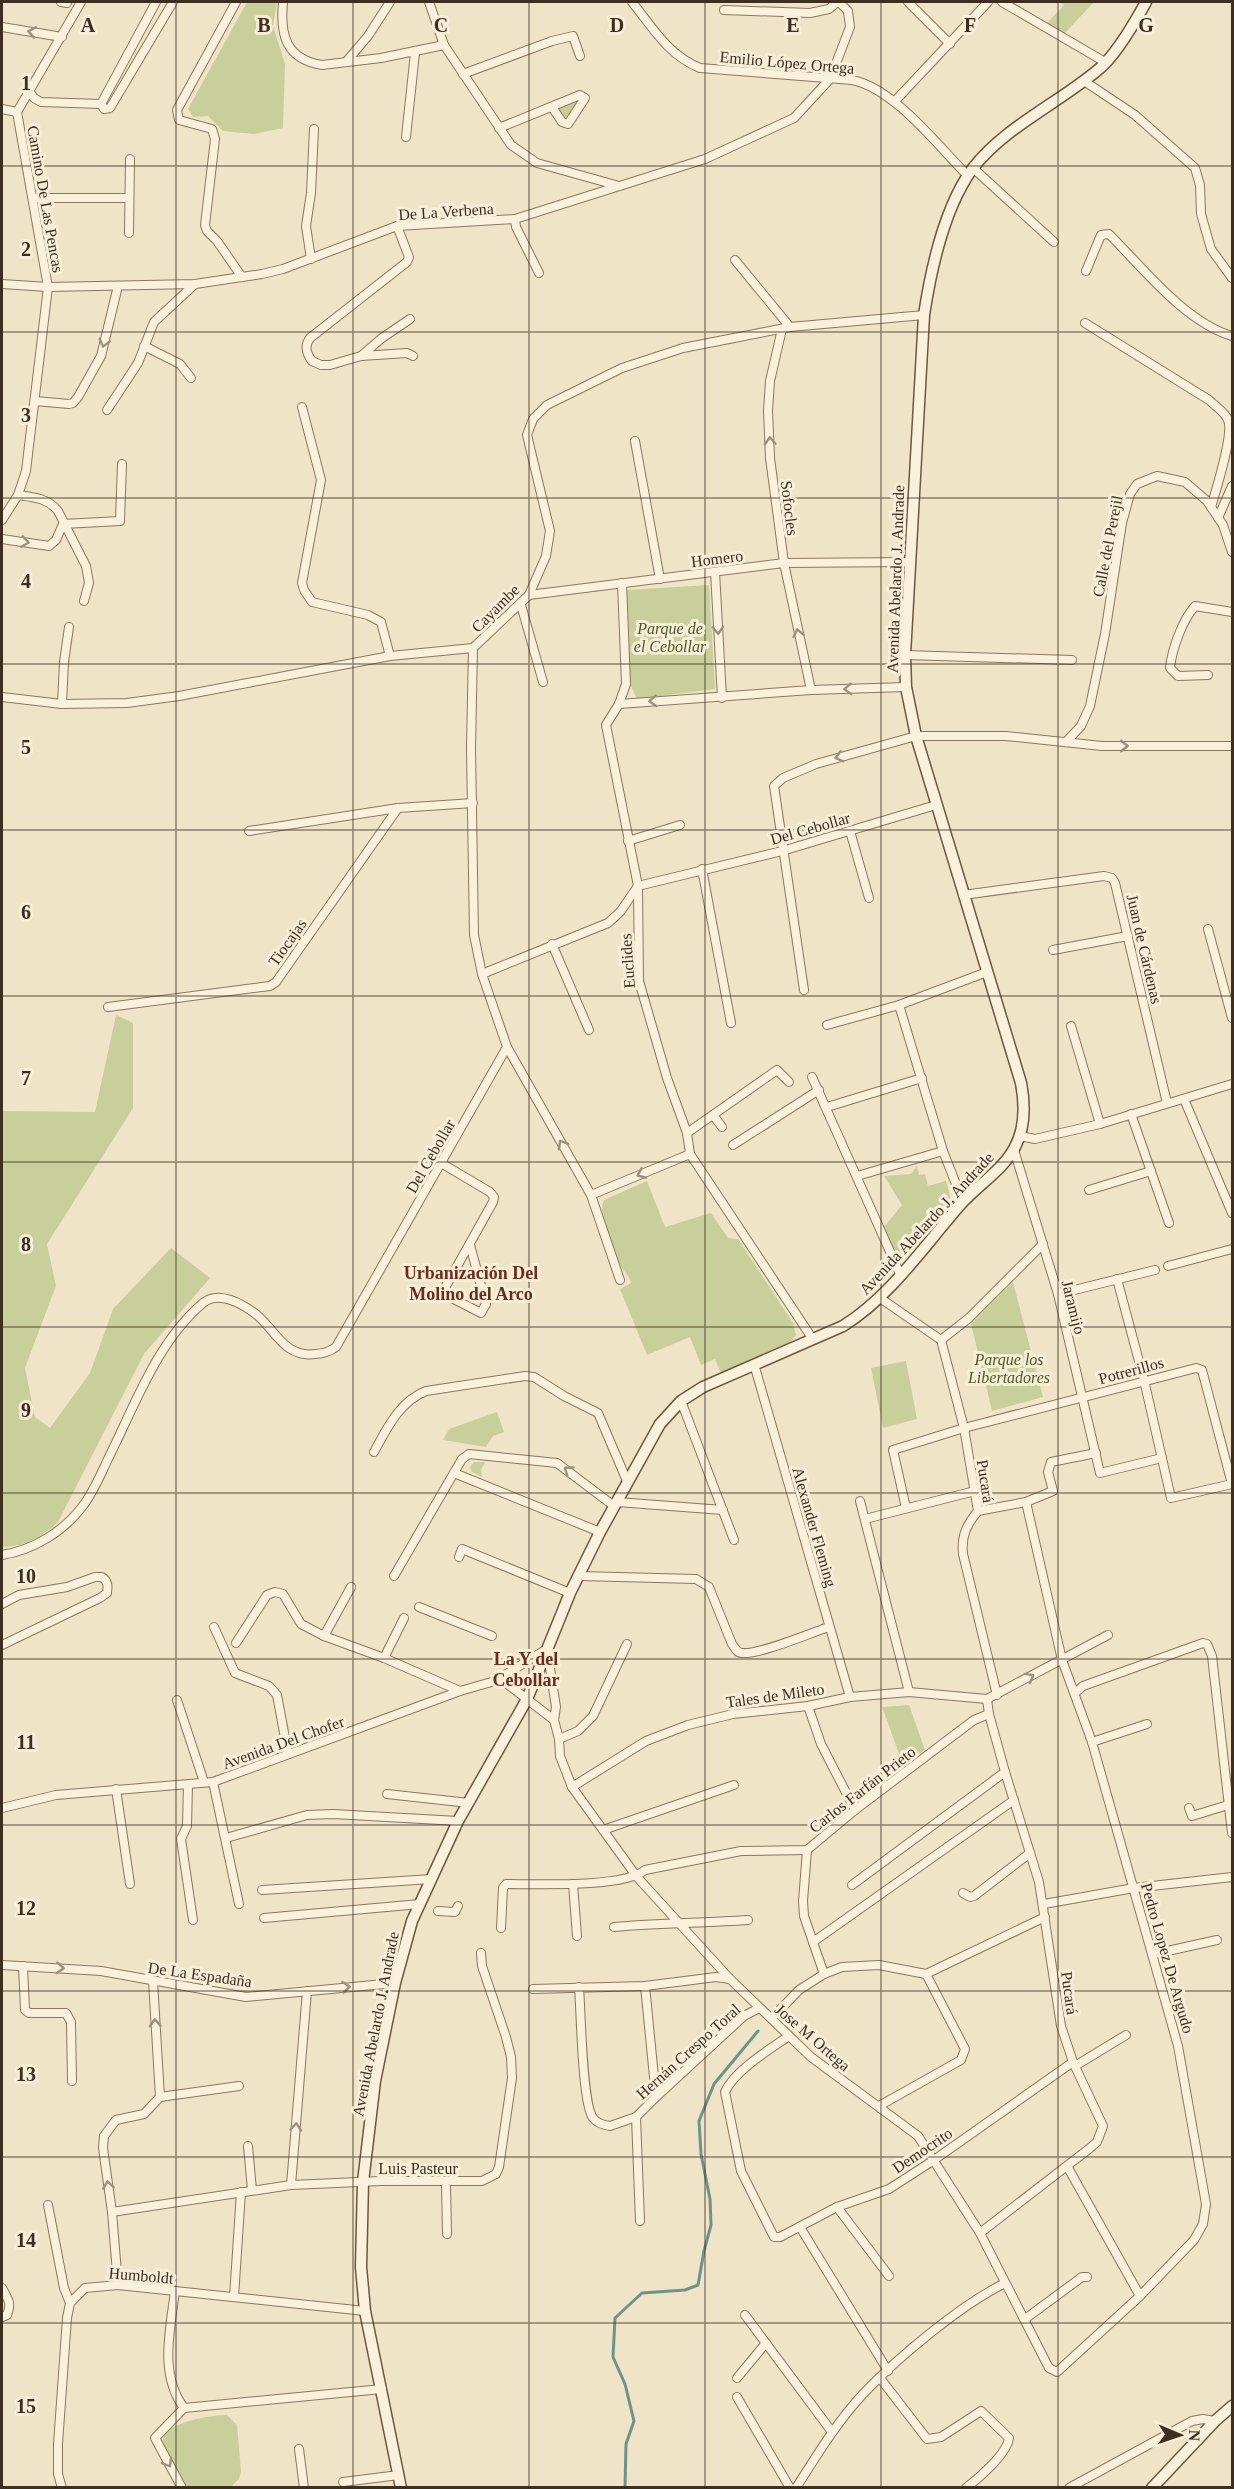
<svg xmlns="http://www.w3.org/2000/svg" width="1234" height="2489" viewBox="0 0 1234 2489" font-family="'Times New Roman',serif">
<rect width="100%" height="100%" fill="#f0e4c8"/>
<g fill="#c9cf9b">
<polygon points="247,2 277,2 273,26 285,64 283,128 254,134 223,131 208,116 193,117 188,109"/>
<polygon points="1060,2 1094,2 1063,35 1046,24 1064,5"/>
<polygon points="579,99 568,120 565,120 558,107"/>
<polygon points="709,585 715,689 637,699 630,684 627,590"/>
<path d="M116 1015 133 1023V1108L47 1244 56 1286 25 1368 35 1417 50 1428 90 1373 113 1309 171 1248 210 1278 144 1354 58 1522C41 1537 25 1547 2 1547V1111L95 1112Z"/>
<path d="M917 1166 919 1175 925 1174 928 1186 946 1181C948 1188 950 1194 950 1200 948 1220 912 1250 899 1265L883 1228 902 1205 884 1176 911 1174Z"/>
<path d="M647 1181 665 1227 711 1213 728 1238 738 1239 793 1323 796 1335 790 1343 721 1373 715 1359 701 1365 690 1337 647 1355 620 1289 631 1283C629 1275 623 1271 619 1263 612 1249 597 1214 604 1200Z"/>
<polygon points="1013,1282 1043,1397 992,1411 971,1324"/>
<polygon points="906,1361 917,1419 883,1428 871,1368"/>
<polygon points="497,1412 504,1432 493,1436 486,1447 443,1440 449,1429"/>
<polygon points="474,1462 485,1462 481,1470 482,1477 472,1472 470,1467"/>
<polygon points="909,1705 925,1750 902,1762 882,1707"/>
<path d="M227 2415 237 2425 241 2471 239 2479 231 2487H185C179 2476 165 2457 163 2445 158 2422 213 2415 227 2415Z"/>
</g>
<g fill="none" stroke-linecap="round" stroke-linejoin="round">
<polyline stroke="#6f938a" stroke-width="3" points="625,2488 626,2444 634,2421 625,2384 613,2357 615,2318 642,2293 685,2290 698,2285 704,2251 711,2225 710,2199 701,2154 699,2121 714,2084 758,2031"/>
<defs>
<g id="street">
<polyline points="61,2 67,3"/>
<polyline points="236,2 177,110 179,120 212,129 215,139 205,225 207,231 217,241 242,277"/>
<path d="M283 2C280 34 285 59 322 65L381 58 444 45"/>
<polyline points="429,2 444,45 511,145 537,163 619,186"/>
<path d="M632 2C653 28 668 55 700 68L852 80C894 88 938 146 968 176"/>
<polyline points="908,2 950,44"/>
<polyline points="1002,2 1105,62"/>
<polyline points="724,10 810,13 829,9 837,2"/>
<polyline points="2,27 62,37"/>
<polyline points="346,62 368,36 390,2"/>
<polyline points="463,74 552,41 573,36 580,56"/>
<polyline points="1084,81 1135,115 1195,168 1200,185 1201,214 1211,249 1232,278"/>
<polyline points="29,91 34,98 41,102 101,104 104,109 110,108 173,2"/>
<polyline points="895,101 988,2"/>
<polyline points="101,104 156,2"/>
<polyline points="2,109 17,112"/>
<polyline points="499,128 580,95 585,98 568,124 562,122 552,107"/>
<polyline points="406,137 415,53"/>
<polyline points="973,168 1054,242"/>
<polyline points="33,198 129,198"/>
<polyline points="515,219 516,227 539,273"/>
<path d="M397 226 409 257 407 262 310 338C304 346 306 353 312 361L321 365H330L361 356 407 353 413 356"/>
<polyline points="129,233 130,159"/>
<polyline points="311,259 306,226 311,193 314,129"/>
<polyline points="735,260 790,327"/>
<path d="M1086 271 1101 235 1109 234C1143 268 1185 322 1232 336"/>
<polyline points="2,284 48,287 195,284 262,274 283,269 397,226 515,219 705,159 794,118 830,79 850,27 848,11 839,2"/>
<path d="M1085 323 1209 400C1215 406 1225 412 1228 420 1234 434 1216 490 1211 507"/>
<polyline points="782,329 770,381 768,411 770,458 784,563 811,690"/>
<polyline points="144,346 180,364 191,378"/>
<polyline points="361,356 382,338 410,319"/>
<polyline points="35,401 69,404 73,403 78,397 101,356 118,286"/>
<polyline points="302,407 321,480 302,583 304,590 312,602 368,615 381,622 390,656"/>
<polyline points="107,410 138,363 154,322 195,284"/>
<polyline points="635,441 660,579"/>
<path d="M18 495C33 497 48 498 58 511L86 566 89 583 84 601"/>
<polyline points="1218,518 1232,486"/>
<polyline points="2,520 18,495 26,471 48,287 17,112 81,2"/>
<polyline points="2,539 49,546 56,540 63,524 120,521 122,464"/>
<polyline points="715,572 722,698"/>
<polyline points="622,583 626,684 619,704 606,725 638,886 639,981 667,1078 687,1133 690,1154 812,1338"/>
<polyline points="529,595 784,563 910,562"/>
<polyline points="521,605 543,682"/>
<polyline points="905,655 1072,660"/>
<path d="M1208 675 1178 676 1170 668C1172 649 1182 621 1195 606L1232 612"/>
<polyline points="2,697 62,704 127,703 179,696 390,656 473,648 529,595 546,556 550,531 527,435 533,419 547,405 622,368 683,348 790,327 924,315"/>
<polyline points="62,704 64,662 69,627"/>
<polyline points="619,704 811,690 906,687"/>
<polyline points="1066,742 1081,726 1090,706 1105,634 1122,523 1130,494 1137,484 1157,476 1185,482 1207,501 1223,525 1232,552"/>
<polyline points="249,831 398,808 473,803"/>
<polyline points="850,831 869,898"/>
<polyline points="628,841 680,825"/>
<polyline points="702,869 731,1023"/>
<polyline points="963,895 1104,876 1112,878 1115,883 1167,1103"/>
<polyline points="1208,929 1232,1018"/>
<polyline points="552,944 589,1030"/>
<polyline points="1053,950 1128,936"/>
<polyline points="482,974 608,923 620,912 638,886 782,851 936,805"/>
<polyline points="804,990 774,786 783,778 816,764 916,736 1006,736 1102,746 1232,746"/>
<polyline points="899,1005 943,1151 963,1202"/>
<polyline points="108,1007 270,986 276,982 398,808"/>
<polyline points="827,1025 899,1005 987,972"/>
<polyline points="1071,1026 1100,1124"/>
<polyline points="507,1047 591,1195 620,1280"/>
<polyline points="812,1077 900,1274"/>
<polyline points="1184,1099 1232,1213"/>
<polyline points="827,1107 922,1078"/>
<polyline points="1131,1114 1169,1223"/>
<polyline points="713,1115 722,1127"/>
<polyline points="687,1133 777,1070 789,1082"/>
<polyline points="1020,1136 1035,1139 1100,1124 1232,1084"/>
<polyline points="733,1145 819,1090"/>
<polyline points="1014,1150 1058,1294 1100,1473 1162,1458"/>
<polyline points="441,1163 490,1192 494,1197 493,1202 442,1293 481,1313 486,1304 470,1245"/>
<polyline points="857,1176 943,1151"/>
<polyline points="1089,1190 1151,1171"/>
<polyline points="591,1195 690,1154"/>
<polyline points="1168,1266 1232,1249"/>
<polyline points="1058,1294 1155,1270"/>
<path d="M880 1298 941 1340 964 1428 978 1511C967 1524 961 1536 963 1554L997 1695"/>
<polyline points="941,1340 969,1318 1043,1244"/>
<polyline points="754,1364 850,1697"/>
<polyline points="681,1401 734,1540"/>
<path d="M374 1452C387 1428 400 1401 426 1391L525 1376 534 1377 564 1396 598 1413 627 1481"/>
<polyline points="454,1473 600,1532"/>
<polyline points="860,1501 909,1692"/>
<polyline points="617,1502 723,1510"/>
<polyline points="906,1508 893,1450 964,1428 1196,1368 1202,1370 1232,1484 1171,1498 1144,1380 1117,1279"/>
<polyline points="978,1511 1026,1502 1053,1491 1048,1472 1051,1462 1096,1453"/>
<polyline points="865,1519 975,1491"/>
<path d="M2 1555C33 1550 63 1532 82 1507 93 1493 101 1474 108 1459 135 1405 157 1342 203 1303 219 1290 243 1304 257 1315 276 1331 285 1358 315 1354 323 1354 329 1352 336 1347L507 1047 482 974 474 935 471 748 473 648"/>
<polyline points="459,1557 462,1549 570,1593"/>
<polyline points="394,1576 462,1459 469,1454 557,1463 614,1506"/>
<path d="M579 1576 696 1579 709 1587 732 1644C735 1648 737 1653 742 1653 759 1655 810 1633 829 1627"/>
<path d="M2 1604 19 1595 67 1587 95 1577H102C108 1581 108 1586 107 1593L100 1598 2 1645"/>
<polyline points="419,1607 492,1636"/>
<polyline points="214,1627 235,1673 269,1686 277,1695 288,1754"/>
<polyline points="324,1636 351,1587"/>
<polyline points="236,1643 267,1595 275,1592 283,1594 301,1624 324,1636 384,1658 460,1691"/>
<polyline points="384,1658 404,1618"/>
<polyline points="495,1681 506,1683 554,1720"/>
<polyline points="1075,1693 1083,1686 1203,1643 1207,1644 1212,1656 1232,1833"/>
<polyline points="177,1700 204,1782"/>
<polyline points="808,1706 821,1744 855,1810"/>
<polyline points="559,1739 578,1731 593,1716 627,1644"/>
<polyline points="1092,1742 1147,1724"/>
<polyline points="213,1782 239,1904"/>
<polyline points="188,1785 187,1826 181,1839 193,1920"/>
<polyline points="572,1787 646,1741 688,1725 733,1714 808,1706 850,1697 909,1692 987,1699 1108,1635"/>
<polyline points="116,1789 130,1884"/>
<polyline points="387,1794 469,1803"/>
<polyline points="2,1808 56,1795 213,1782 460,1691 495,1681 547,1649 556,1707 554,1720 559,1739 560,1756 572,1787 637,1877 730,1979 811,2057 918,2136 980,2233 1049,2368 1057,2372 1140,2296 1194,2240 1203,2224 1206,2204 1178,2046 1092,1742 1062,1660 1026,1502"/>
<polyline points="1189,1808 1192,1816 1228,1805"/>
<polyline points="603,1830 734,1785"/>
<polyline points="226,1838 307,1815 333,1814 458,1821"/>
<polyline points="807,1850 803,1901 804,1916 824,1974"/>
<polyline points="573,1884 577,1936"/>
<polyline points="852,1885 1005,1772"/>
<polyline points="262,1890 432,1879"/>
<polyline points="963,1893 970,1897 974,1896 1030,1853"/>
<polyline points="1044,1904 1134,1888 1232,1877"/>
<polyline points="438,1911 455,1912 458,1906"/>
<polyline points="264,1918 420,1904"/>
<path d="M614 1927C658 1923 703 1923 748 1920"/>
<path d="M501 1928 503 1888 506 1884C536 1884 624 1888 645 1870L741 1851 807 1850 855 1810 974 1720 989 1714"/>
<polyline points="813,1942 1014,1800"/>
<polyline points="1154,1954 1217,1940"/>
<polyline points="2,1965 101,1971 246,1997 395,1983"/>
<polyline points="23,1966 25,2010 29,2013 66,2013 71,2022 72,2081"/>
<polyline points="645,1986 656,2097"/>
<path d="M579 1987C581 2011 582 2103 593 2118 597 2123 603 2125 610 2126L636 2117 656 2097 744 2016 759 2008"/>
<polyline points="533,1989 645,1986 716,1977 730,1979"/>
<polyline points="772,2018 799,1990 824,1974 842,1967 879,1965 926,1974 1045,1917"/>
<path d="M789 2036C770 2049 734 2071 725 2092L741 2171 774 2237H780L837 2207 889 2189 934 2160 1073 2062"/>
<polyline points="1075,2066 1126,2035"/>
<polyline points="160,2097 239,2086"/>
<polyline points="879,2106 961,2060 965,2049 926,1974"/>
<polyline points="636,2117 640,2221"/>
<polyline points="248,2146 252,2190"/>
<polyline points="1067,2166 1140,2296"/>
<polyline points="446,2182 447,2234"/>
<polyline points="291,2185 307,1991"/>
<polyline points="48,2205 64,2288 70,2303"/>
<polyline points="837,2207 889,2276"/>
<polyline points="112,2212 291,2185 381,2181 482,2181 496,2174 499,2167 512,2078 511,2057 506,2037 482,1966 481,1953"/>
<polyline points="800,2227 888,2371"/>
<polyline points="980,2233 1090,2148 1097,2142 1103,2126 1073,2062 1061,2026 1039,1882 1005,1772 989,1714 987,1699"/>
<polyline points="118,2285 112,2212 103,2148 104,2136 116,2120 144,2114 160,2097 153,1981"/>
<path d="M2 2288C8 2299 12 2303 7 2315L2 2317"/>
<path d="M175 2291C170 2331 159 2374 184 2408"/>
<polyline points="234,2297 241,2192"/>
<polyline points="745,2315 832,2432"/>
<polyline points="1025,2319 1082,2277 1087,2277"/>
<polyline points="737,2378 766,2343"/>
<path d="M880 2378 927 2439 941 2437 981 2411 1009 2438C1007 2454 979 2478 966 2488"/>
<polyline points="737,2397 790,2488"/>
<polyline points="184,2408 382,2389"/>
<polyline points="299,2449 304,2488"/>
<polyline points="343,2482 399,2475"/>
<polyline points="62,2488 58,2474 58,2444 67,2318 70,2303 85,2288 118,2285 365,2311"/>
<polyline points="182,2488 155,2438 184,2408"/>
<path d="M796 2488C817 2455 837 2422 863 2394 898 2357 961 2305 1005 2283"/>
<polyline points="1069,2488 1192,2421 1203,2419 1215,2421"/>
</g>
<g id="secondary">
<path d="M401 2488 365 2311 361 2267 363 2182 375 2081 395 1983 412 1921 458 1821 527 1699 570 1593 600 1532 660 1424 681 1401 703 1387 843 1326C891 1296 924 1246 961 1204 978 1185 1004 1169 1015 1147 1025 1128 1025 1104 1021 1083L916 736 906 687 905 655 924 315C931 269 944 207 973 168 1006 126 1059 103 1099 69 1117 54 1135 22 1146 2"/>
<polyline points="1152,2488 1215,2421 1232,2406"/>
</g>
</defs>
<use href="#street" stroke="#8d765c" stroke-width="10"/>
<use href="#secondary" stroke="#6f573f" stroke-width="13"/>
<use href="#street" stroke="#faf1dc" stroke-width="8"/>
<use href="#secondary" stroke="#faf1dc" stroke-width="10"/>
</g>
<defs><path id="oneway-chevron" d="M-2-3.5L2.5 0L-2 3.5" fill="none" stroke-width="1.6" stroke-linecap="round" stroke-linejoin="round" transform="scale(1.5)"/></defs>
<g stroke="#9c907e">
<use href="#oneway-chevron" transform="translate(32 32) rotate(-171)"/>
<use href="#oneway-chevron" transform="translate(104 343) rotate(104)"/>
<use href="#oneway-chevron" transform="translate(770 441) rotate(-93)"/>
<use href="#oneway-chevron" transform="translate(25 542) rotate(8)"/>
<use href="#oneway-chevron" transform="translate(718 630) rotate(87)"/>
<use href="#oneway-chevron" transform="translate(798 633) rotate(-102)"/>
<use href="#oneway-chevron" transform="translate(848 689) rotate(178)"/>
<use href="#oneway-chevron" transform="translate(653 701) rotate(177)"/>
<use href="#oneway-chevron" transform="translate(1124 746)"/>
<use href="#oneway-chevron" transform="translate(839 757) rotate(165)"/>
<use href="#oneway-chevron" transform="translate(562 1144) rotate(-120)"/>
<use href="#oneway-chevron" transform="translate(641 1174) rotate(157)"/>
<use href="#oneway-chevron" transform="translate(568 1470) rotate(-144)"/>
<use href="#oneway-chevron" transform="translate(1030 1677) rotate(-29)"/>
<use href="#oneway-chevron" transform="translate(60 1968) rotate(3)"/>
<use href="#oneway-chevron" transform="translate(346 1987) rotate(-6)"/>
<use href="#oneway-chevron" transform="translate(155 2023) rotate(-93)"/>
<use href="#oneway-chevron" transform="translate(296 2127) rotate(-85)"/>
<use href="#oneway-chevron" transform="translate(108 2185) rotate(-98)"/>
<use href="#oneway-chevron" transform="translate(168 2463) rotate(60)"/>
</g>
<path fill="none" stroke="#3d2e20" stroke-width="1.5" stroke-opacity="0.55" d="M176 2V2488M353 2V2488M529 2V2488M705 2V2488M881 2V2488M1058 2V2488M2 166H1232M2 332H1232M2 498H1232M2 664H1232M2 830H1232M2 996H1232M2 1162H1232M2 1327H1232M2 1493H1232M2 1659H1232M2 1825H1232M2 1991H1232M2 2157H1232M2 2323H1232"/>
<g text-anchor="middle" stroke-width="6" stroke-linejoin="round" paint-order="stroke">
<g font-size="16" fill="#3d2e20" stroke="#f7eed8">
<text transform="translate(787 62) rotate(5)" y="6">Emilio López Ortega</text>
<text transform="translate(46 199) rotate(80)" y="6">Camino De Las Pencas</text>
<text transform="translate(446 211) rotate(-4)" y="6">De La Verbena</text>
<text transform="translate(790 508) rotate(83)" y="6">Sofocles</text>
<text transform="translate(1107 546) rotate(-79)" y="6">Calle del Perejil</text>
<text transform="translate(717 558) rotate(-7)" y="6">Homero</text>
<text transform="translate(895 579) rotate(-88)" y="6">Avenida Abelardo J. Andrade</text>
<text transform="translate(495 608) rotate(-45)" y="6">Cayambe</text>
<text transform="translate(810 828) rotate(-16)" y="6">Del Cebollar</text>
<text transform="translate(287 942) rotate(-55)" y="6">Tiocajas</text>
<text transform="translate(1145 949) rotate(77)" y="6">Juan de Cárdenas</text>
<text transform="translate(627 961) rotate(-94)" y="6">Euclides</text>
<text transform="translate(430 1156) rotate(-60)" y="6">Del Cebollar</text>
<text transform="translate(926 1223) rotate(-47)" y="6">Avenida Abelardo J. Andrade</text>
<text transform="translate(1074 1307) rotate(76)" y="6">Jaramijo</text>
<text transform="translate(1131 1370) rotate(-15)" y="6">Potrerillos</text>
<text transform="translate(986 1481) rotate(81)" y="6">Pucará</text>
<text transform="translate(815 1527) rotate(74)" y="6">Alexander Fleming</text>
<text transform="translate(775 1695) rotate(-8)" y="6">Tales de Mileto</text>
<text transform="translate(283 1742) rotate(-20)" y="6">Avenida Del Chofer</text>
<text transform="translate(862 1789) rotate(-38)" y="6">Carlos Farfán Prieto</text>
<text transform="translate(1168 1958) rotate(74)" y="6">Pedro Lopez De Argudo</text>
<text transform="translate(200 1974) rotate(8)" y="6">De La Espadaña</text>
<text transform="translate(1070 1993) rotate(82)" y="6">Pucará</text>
<text transform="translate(375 2024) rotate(-79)" y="6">Avenida Abelardo J. Andrade</text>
<text transform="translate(813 2037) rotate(41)" y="6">Jose M Ortega</text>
<text transform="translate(688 2051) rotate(-42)" y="6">Hernán Crespo Toral</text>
<text transform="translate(922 2150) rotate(-34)" y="6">Democrito</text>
<text x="418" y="2174">Luis Pasteur</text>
<text transform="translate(141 2275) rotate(5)" y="6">Humboldt</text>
</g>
<g font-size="16" font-style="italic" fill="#4d5a26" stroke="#f7eed8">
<text x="670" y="634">Parque de<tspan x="670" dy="18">el Cebollar</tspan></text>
<text x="1009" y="1365">Parque los<tspan x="1009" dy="18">Libertadores</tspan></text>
</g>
<g font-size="18" font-weight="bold" fill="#6b2e1e" stroke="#f7eed8">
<text x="471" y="1279">Urbanización Del<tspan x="471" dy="21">Molino del Arco</tspan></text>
<text x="526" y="1665">La Y del<tspan x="526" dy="21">Cebollar</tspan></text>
</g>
</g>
<g font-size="20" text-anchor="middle" font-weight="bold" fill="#3d2e20" stroke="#f7eed8" stroke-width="6" stroke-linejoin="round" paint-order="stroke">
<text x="88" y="32">A</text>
<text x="264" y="32">B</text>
<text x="441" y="32">C</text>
<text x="617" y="32">D</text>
<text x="793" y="32">E</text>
<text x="970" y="32">F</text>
<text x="1146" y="32">G</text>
<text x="26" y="90">1</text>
<text x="26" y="256">2</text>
<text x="26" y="422">3</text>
<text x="26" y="588">4</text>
<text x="26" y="754">5</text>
<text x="26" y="919">6</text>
<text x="26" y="1085">7</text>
<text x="26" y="1251">8</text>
<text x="26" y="1417">9</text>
<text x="26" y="1583">10</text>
<text x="26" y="1749">11</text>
<text x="26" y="1915">12</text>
<text x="26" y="2081">13</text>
<text x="26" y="2247">14</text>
<text x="26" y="2413">15</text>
</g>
<rect width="1234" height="2489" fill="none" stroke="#3d2e20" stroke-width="6"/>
<g transform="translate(1180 2435) rotate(92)" stroke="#f7eed8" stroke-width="4.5" paint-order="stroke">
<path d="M0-4.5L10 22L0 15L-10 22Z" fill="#3d2e20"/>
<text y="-9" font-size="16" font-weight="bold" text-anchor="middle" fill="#3d2e20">N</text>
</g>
</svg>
